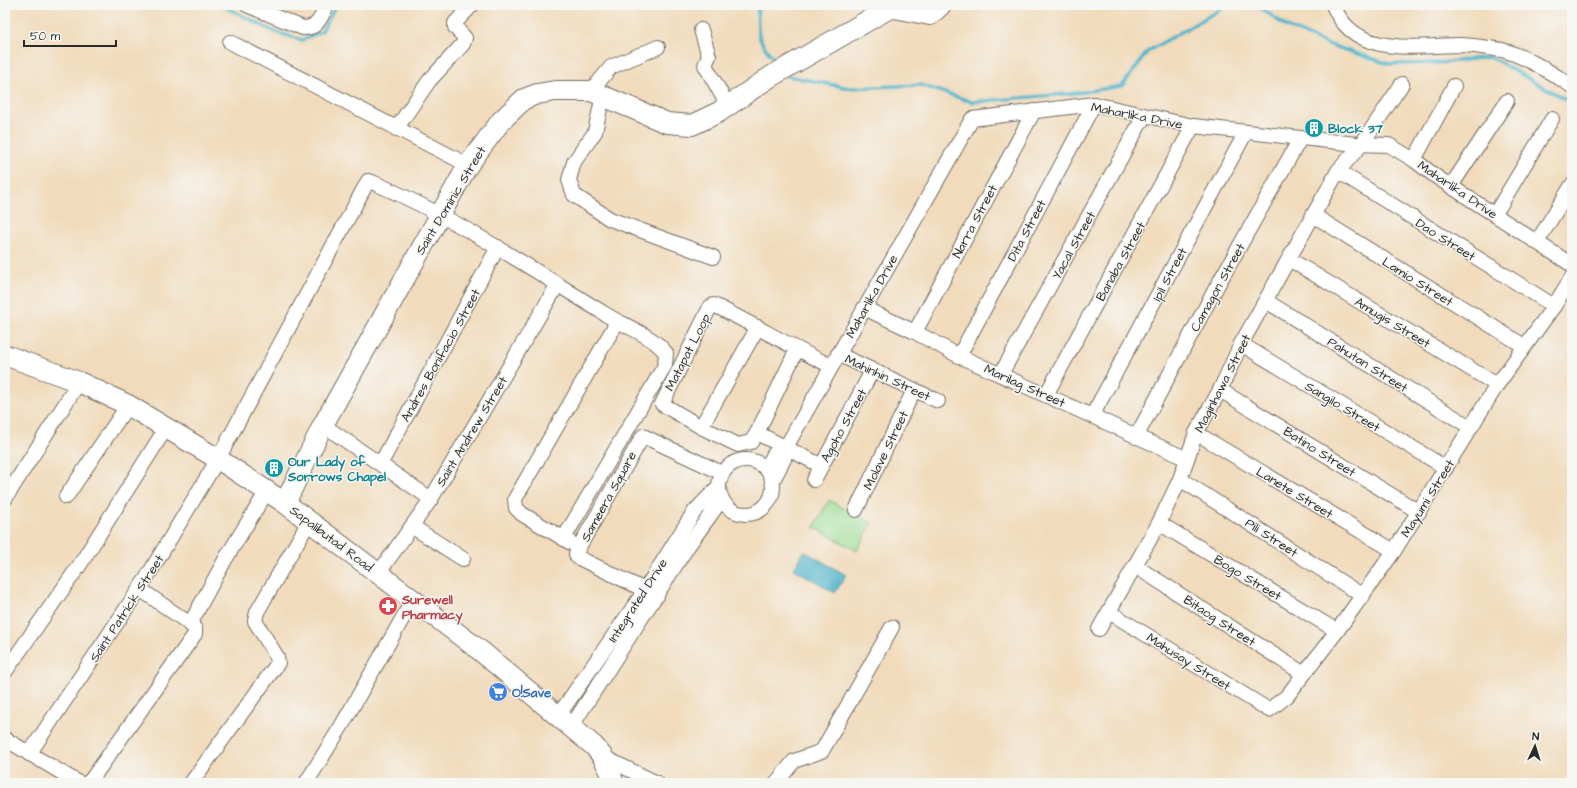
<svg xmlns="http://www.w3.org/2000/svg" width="1577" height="788" viewBox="0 0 1577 788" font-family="'Architects Daughter',sans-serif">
<rect width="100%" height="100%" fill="#f6f6f2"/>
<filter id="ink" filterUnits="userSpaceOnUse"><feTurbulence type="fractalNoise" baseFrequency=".025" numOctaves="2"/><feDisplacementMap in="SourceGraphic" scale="8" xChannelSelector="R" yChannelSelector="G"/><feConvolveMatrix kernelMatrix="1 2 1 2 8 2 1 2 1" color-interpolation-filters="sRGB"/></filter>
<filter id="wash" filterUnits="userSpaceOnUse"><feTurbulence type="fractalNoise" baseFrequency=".012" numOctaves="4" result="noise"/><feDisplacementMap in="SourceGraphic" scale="16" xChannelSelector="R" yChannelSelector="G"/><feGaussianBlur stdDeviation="0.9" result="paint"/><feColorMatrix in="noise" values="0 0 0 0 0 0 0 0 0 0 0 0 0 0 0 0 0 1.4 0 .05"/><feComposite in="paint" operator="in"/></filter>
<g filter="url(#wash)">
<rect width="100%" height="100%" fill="#f1dbbc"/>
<polygon fill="#9bdc93" stroke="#63845f" points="829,500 872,523 857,551 814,527"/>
<polygon fill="#4bb4c9" stroke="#3b707a" points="804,551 846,575 835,593 794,569"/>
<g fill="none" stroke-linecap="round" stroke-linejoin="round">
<g stroke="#4bb4c9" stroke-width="3.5">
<polyline points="221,5 275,32 302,40 322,31 336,5"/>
<path d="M758 5C756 38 758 40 779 65"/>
<polyline points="1257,5 1287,27 1327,44 1389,64 1440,63 1490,57 1572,103"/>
<polyline points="788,76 849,88 921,85 972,102 1077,93 1122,86 1148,51 1228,5"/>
</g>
</g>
</g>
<g filter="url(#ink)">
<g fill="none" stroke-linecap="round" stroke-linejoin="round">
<defs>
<g id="street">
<path d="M247 5 303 28C318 29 321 17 327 5"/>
<path d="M1333 5C1354 58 1415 46 1459 45 1473 45 1488 48 1502 50 1526 56 1551 73 1572 86"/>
<polyline points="701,30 709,56 705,65 728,106"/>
<polyline points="230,42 468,165"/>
<polyline points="591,91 611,67 658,47"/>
<polyline points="603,95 595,132 574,162 569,180 574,195 610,219 713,257"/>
<polyline points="396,129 429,81 463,44 465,38 455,27 455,23 472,5"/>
<polyline points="1414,160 1454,86"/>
<polyline points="1338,171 1554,306"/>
<polyline points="1451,186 1507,101"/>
<polyline points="1495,214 1552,119"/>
<polyline points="1313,215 1524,346"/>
<polyline points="1537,242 1572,185"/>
<polyline points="1289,259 1497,385"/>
<polyline points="1266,301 1470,427"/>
<polyline points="864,308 915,332 959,356 1187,459"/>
<polyline points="915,332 1034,111"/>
<polyline points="1241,344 1446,468"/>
<path d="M797 349 757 433 751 442 738 445 701 427 662 404 710 307 714 305C754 325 792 347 831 366"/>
<polyline points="838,354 938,401"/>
<polyline points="959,356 1094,104"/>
<polyline points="1001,374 1144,116"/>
<polyline points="1220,390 1419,512"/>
<polyline points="1046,395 1193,126"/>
<polyline points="1092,416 1246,132"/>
<polyline points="323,425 431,499"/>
<polyline points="701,427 758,327"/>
<polyline points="757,433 820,465"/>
<polyline points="1196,433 1394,551"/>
<polyline points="1136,437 1216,288 1300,139"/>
<polyline points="786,447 972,119 1094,104 1193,126 1356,144 1389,145 1414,160 1438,178 1572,265"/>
<circle cx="746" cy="487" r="27"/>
<polyline points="381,463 498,247"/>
<polyline points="766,469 774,454"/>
<polyline points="1180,479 1363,596"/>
<polyline points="814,480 872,371"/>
<polyline points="772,482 784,459"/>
<polyline points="66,497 128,405"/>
<polyline points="5,499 79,382"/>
<polyline points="856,510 914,390"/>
<polyline points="1159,523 1337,631"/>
<polyline points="413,527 463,559"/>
<polyline points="571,543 522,514 516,508 515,499 617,322"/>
<polyline points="1135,566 1304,674"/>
<polyline points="378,574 431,499 558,284"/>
<polyline points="657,596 577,557 576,554 579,547 643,436 722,473"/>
<polyline points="1109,612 1269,710 1287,696 1337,631 1394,551 1497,385 1554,306 1572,277"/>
<polyline points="190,624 226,558 267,491"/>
<polyline points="1099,629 1159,523 1180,479 1196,433 1220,390 1241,344 1338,171 1361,145 1402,84"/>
<polyline points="5,672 81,563 166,428"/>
<polyline points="558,716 641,596 694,512 719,486"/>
<polyline points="571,727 688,546 722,499"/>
<polyline points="5,739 79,783"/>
<path d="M29 754 144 582 218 459 368 181 372 182C454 217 529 267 605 314 624 326 652 335 666 353L665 365 564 538"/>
<polyline points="603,757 657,783"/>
<polyline points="87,783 91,780 195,634 195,629 190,624 140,589"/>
<polyline points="191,783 278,663 277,657 255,621 257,612 310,520"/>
<polyline points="306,783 342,725 413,600"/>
<polyline points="776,783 794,761 822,751 892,627"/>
</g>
<g id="secondary">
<polyline points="5,355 79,382 128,405 218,459 285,503 482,652 571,727 594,746 603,757 611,773 613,783"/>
<polyline points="285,503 323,425 468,165 501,121 524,99 537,94 555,91 591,91 667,123 692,125 719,112 770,77 888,9 895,8 930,15 941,5"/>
</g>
</defs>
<use href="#street" stroke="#70695e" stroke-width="16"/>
<use href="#secondary" stroke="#70695e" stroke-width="22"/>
<use href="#street" stroke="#fff" stroke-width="14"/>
<use href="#secondary" stroke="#fff" stroke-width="20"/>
</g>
</g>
<defs>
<symbol id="building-disc" viewBox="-11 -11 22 22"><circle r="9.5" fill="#0f9aa8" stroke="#f6f6f2"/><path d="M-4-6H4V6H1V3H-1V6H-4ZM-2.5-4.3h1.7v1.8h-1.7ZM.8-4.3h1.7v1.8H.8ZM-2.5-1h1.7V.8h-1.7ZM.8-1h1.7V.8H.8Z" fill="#fff"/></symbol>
<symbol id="pharmacy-disc" viewBox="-11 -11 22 22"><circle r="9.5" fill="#e0444e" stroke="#f6f6f2"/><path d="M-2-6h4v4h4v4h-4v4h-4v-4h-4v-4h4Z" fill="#fff"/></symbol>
<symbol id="supermarket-disc" viewBox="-11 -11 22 22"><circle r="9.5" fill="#3f7fe0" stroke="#f6f6f2"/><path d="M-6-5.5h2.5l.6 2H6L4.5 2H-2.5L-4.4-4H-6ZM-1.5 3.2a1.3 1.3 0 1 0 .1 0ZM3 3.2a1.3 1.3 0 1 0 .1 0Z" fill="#fff"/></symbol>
</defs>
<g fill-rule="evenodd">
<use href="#building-disc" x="1303" y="117" width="22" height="22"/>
<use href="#building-disc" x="263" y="457" width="22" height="22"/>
<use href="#pharmacy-disc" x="377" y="595" width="22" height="22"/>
<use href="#supermarket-disc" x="487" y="681" width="22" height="22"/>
</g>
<g text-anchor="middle" stroke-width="3" stroke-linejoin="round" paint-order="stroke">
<g font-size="13" fill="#2b2b2b" stroke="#f6f6f2">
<text transform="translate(1137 115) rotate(11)" y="5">Maharlika Drive</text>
<text transform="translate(1458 189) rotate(34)" y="5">Maharlika Drive</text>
<text transform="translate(450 200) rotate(-59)" y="5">Saint Dominic Street</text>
<text transform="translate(974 221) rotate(-62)" y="5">Narra Street</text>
<text transform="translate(1026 230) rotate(-62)" y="5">Dita Street</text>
<text transform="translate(1446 239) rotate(32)" y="5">Dao Street</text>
<text transform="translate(1073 245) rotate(-61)" y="5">Yacal Street</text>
<text transform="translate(1120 261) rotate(-61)" y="5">Banaba Street</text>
<text transform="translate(1169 274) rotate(-62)" y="5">Ipil Street</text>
<text transform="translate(1418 281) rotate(32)" y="5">Lamio Street</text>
<text transform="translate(1217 287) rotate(-61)" y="5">Camagon Street</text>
<text transform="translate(871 296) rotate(-61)" y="5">Maharlika Drive</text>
<text transform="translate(1393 322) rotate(31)" y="5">Amugis Street</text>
<text transform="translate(687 352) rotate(-63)" y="5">Matapat Loop</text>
<text transform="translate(440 355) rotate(-61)" y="5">Andres Bonifacio Street</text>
<text transform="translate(1368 364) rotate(32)" y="5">Pahutan Street</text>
<text transform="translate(888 377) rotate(25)" y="5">Mahinhin Street</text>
<text transform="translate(1222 383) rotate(-63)" y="5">Maginhawa Street</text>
<text transform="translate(1025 385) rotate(24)" y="5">Marilag Street</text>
<text transform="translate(1343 406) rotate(31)" y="5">Sangilo Street</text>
<text transform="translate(843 425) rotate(-61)" y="5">Agoho Street</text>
<text transform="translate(471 431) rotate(-59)" y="5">Saint Andrew Street</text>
<text transform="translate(885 450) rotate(-64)" y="5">Molave Street</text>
<text transform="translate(1320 451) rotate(32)" y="5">Batino Street</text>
<text transform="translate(1295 492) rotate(31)" y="5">Lanete Street</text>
<text transform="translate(608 496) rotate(-61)" y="5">Sameera Square</text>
<text transform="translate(1427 498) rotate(-58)" y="5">Mayumi Street</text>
<text transform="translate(1272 537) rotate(33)" y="5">Pili Street</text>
<text transform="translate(332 538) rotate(37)" y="5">Sapalibutad Road</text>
<text transform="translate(1248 577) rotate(31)" y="5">Bogo Street</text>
<text transform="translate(637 600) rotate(-57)" y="5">Integrated Drive</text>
<text transform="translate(126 608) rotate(-57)" y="5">Saint Patrick Street</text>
<text transform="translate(1220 620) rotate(33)" y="5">Bitaog Street</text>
<text transform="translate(1189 661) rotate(32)" y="5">Mahusay Street</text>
</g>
<g font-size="13" font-weight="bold" fill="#0d838f" stroke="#f6f6f2" text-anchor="start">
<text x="1328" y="133">Block 37</text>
<text x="288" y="466">Our Lady of<tspan x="288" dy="15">Sorrows Chapel</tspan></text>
</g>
<g font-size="13" font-weight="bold" fill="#be3a42" stroke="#f6f6f2" text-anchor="start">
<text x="402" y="604">Surewell<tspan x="402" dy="15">Pharmacy</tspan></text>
</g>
<g font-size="13" font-weight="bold" fill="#366cbe" stroke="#f6f6f2" text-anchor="start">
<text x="512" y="697">O!Save</text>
</g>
</g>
<rect width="1577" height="788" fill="none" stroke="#f6f6f2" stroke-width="20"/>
<g transform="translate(1535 746) rotate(4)" stroke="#f6f6f2" stroke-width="3" paint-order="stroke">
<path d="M0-3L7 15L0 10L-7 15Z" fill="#2b2b2b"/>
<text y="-6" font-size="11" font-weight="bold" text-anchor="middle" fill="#2b2b2b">N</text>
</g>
<path d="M24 40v6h92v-6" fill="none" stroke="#2b2b2b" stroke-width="2"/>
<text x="30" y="40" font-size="12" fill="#2b2b2b" stroke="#f6f6f2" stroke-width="3" paint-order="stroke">50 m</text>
</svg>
